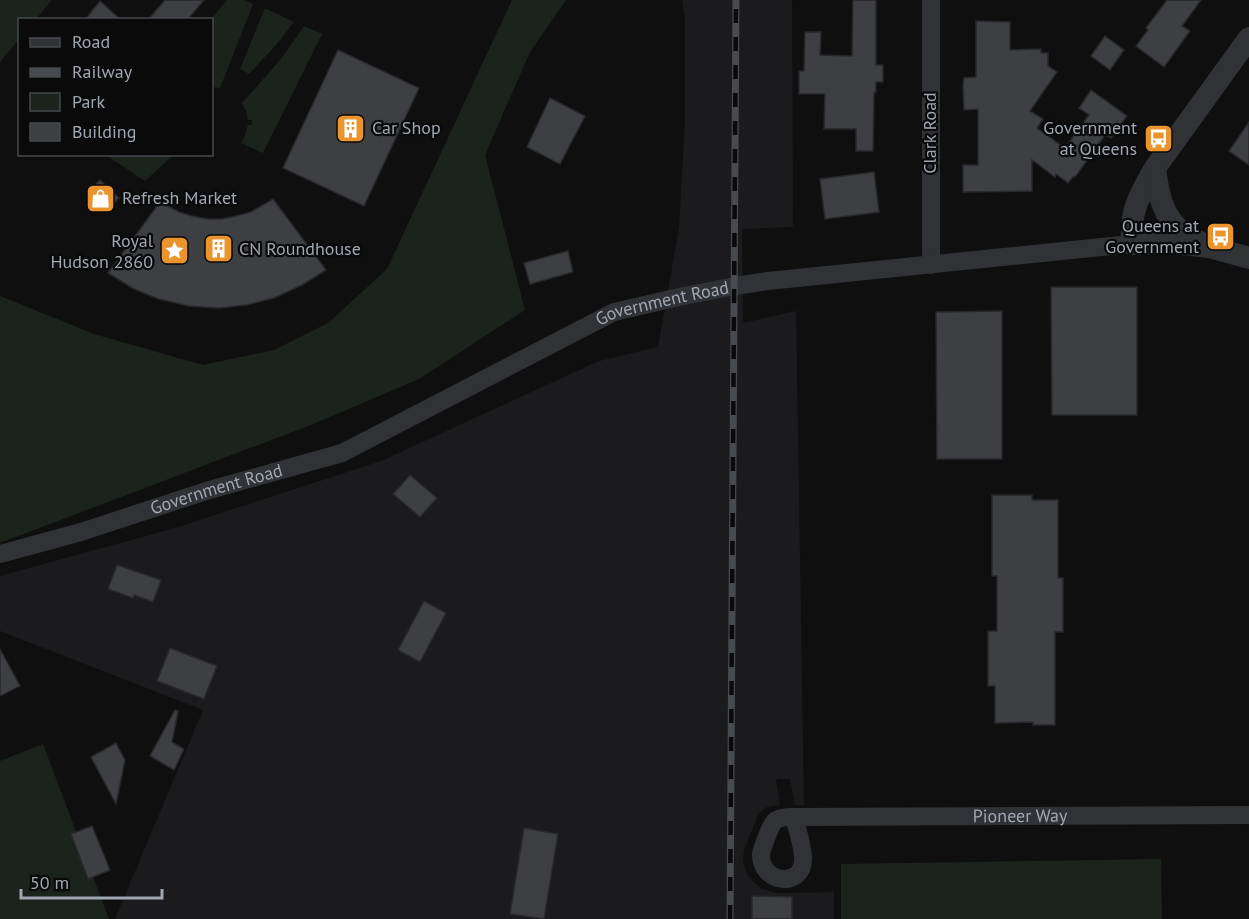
<svg xmlns="http://www.w3.org/2000/svg" width="1249" height="919" viewBox="0 0 1249 919" font-family="'PT Sans',sans-serif">
<rect width="100%" height="100%" fill="#0f0f10"/>
<polygon fill="#1b1b1d" points="682,0 792,0 793,227 742,229 743,323 796,311 804,805 795,805 790,779 776,779 780,805 767,807 759,813 744,850 743,859 744,866 748,876 761,889 777,893 834,892 834,919 115,919 203,710 0,631 0,576 175,528 381,461 599,361 658,347 679,228 685,122 685,20"/>
<g fill="#1c231c">
<polygon points="0,0 52,0 36,19 20,20 19,39 0,62"/>
<polygon points="227,0 243,0 253,4 220,88 212,87 211,19"/>
<polygon points="512,0 566,0 530,52 485,155 525,310 419,379 311,425 0,543 0,296 94,334 203,365 274,350 328,323 387,269"/>
<polygon points="265,8 294,22 276,45 249,74 240,69"/>
<polygon points="304,26 322,34 263,153 241,143 244,138 248,125 252,125 252,120 248,120 246,111 242,103 281,59"/>
<polygon points="106,155 173,155 145,181"/>
<polygon points="43,744 109,919 0,919 0,761"/>
<polygon points="1161,859 1162,919 841,919 841,864"/>
</g>
<g fill="#3e3f43" stroke="#29292c" stroke-width="1.5">
<polygon points="165,0 204,0 187,20 148,20"/>
<polygon points="853,0 876,0 876,65 883,65 883,82 876,82 876,92 874,92 873,151 856,151 856,129 824,129 825,94 799,94 799,71 804,71 805,32 821,32 820,55 852,56"/>
<polygon points="1167,0 1201,0 1182,26 1190,31 1164,67 1136,46 1148,30 1146,28"/>
<polygon points="100,1 121,20 85,20"/>
<polygon points="976,21 1010,22 1010,50 1041,49 1041,53 1048,53 1048,66 1057,72 1030,111 1043,119 1037,128 1065,148 1089,115 1079,108 1091,90 1127,116 1111,138 1105,135 1075,177 1074,176 1068,183 1056,174 1055,177 1032,160 1032,191 963,192 963,165 978,165 978,109 964,110 963,85 964,78 976,77"/>
<polygon points="1105,36 1124,50 1110,70 1091,56"/>
<polygon points="338,50 419,88 364,206 283,168"/>
<polygon points="550,98 585,116 560,164 527,147"/>
<polygon points="1249,122 1249,165 1229,151"/>
<polygon points="874,172 879,212 825,219 820,179"/>
<polygon points="100,180 119,198 107,210 88,192"/>
<polygon points="273,199 326,270 302,285 274,298 246,305 219,308 189,306 159,299 134,289 108,273 160,202 179,212 192,216 207,219 222,219 236,216 251,212"/>
<polygon points="568,251 573,272 530,284 524,263"/>
<polygon points="1051,287 1137,287 1137,415 1052,415"/>
<polygon points="1002,311 1002,459 937,459 936,312"/>
<polygon points="410,475 437,498 420,517 393,494"/>
<polygon points="992,495 1032,495 1032,500 1058,500 1058,578 1063,578 1063,632 1055,632 1055,725 1033,725 1033,722 995,723 995,686 988,686 988,631 997,631 997,576 992,576"/>
<polygon points="117,565 161,580 153,602 134,595 133,598 108,589"/>
<polygon points="424,601 446,613 420,662 398,650"/>
<polygon points="170,648 217,666 204,699 157,681"/>
<polygon points="0,649 20,686 0,696"/>
<polygon points="175,710 178,711 172,742 184,749 174,770 150,756"/>
<polygon points="116,743 125,760 116,804 91,757"/>
<polygon points="92,826 110,870 88,879 71,834"/>
<polygon points="524,828 558,834 544,919 510,914"/>
<polygon points="752,896 792,897 792,919 752,919"/>
</g>
<g fill="none" stroke-linecap="round" stroke-linejoin="round">
<g stroke="#303235" stroke-width="18">
<polyline points="931,265 931,0"/>
<path id="s1" d="M0 554 81 532 206 491 342 453 614 312 679 297 735 286 768 281 1131 244"/>
<path id="s2" d="M794 817C797 830 803 845 803 858 804 889 760 884 761 854 762 848 765 842 767 836 773 819 776 817 794 817L1249 815"/>
</g>
<g stroke="#303235" stroke-width="22">
<path d="M1249 38 1155 168C1146 184 1136 200 1133 218 1132 227 1132 235 1131 244L1173 243 1209 247 1249 258"/>
<path d="M1155 168C1158 193 1162 216 1183 233 1190 237 1198 241 1205 245"/>
</g>
<defs>
<polyline id="rail" points="730,919 736,0"/>
</defs>
<use href="#rail" stroke="#474a4e" stroke-width="7"/>
<use href="#rail" stroke="#0a0a0b" stroke-width="4.5" stroke-dasharray="14" stroke-linecap="butt"/>
</g>
<defs>
<symbol id="building-square" viewBox="-11 -11 22 22"><rect x="-9" y="-9" width="18" height="18" rx="4" fill="#ea942e" stroke="#0a0a0b"/><path d="M-4-6H4V6H1V3H-1V6H-4ZM-2.5-4.3h1.7v1.8h-1.7ZM.8-4.3h1.7v1.8H.8ZM-2.5-1h1.7V.8h-1.7ZM.8-1h1.7V.8H.8Z" fill="#fff"/></symbol>
<symbol id="bus-square" viewBox="-11 -11 22 22"><rect x="-9" y="-9" width="18" height="18" rx="4" fill="#ea942e" stroke="#0a0a0b"/><path d="M-5-6H5V4H4V6H2V4H-2V6H-4V4H-5ZM-3.5-4V0h7V-4ZM-3.5 1.2v1.5H-2V1.2ZM2 1.2v1.5H3.5V1.2Z" fill="#fff"/></symbol>
<symbol id="shop-square" viewBox="-11 -11 22 22"><rect x="-9" y="-9" width="18" height="18" rx="4" fill="#ea942e" stroke="#0a0a0b"/><path d="M-5-2.5h2.3a2.7 3.5 0 0 1 5.4 0H5L5.5 6h-11ZM-1.5-2.5h3a1.5 2.3 0 0 0-3 0Z" fill="#fff"/></symbol>
<symbol id="sight-square" viewBox="-11 -11 22 22"><rect x="-9" y="-9" width="18" height="18" rx="4" fill="#ea942e" stroke="#0a0a0b"/><path d="M0-6L1.8-2.2L6-1.7L2.9 1.2L3.7 5.4L0 3.3L-3.7 5.4L-2.9 1.2L-6-1.7L-1.8-2.2Z" fill="#fff"/></symbol>
</defs>
<g fill-rule="evenodd">
<use href="#building-square" x="334" y="112" width="33" height="33"/>
<use href="#bus-square" x="1142" y="122" width="33" height="33"/>
<use href="#shop-square" x="84" y="182" width="33" height="33"/>
<use href="#bus-square" x="1204" y="220" width="33" height="33"/>
<use href="#building-square" x="202" y="232" width="33" height="33"/>
<use href="#sight-square" x="158" y="234" width="33" height="33"/>
</g>
<g text-anchor="middle" stroke-width="4.5" stroke-linejoin="round" paint-order="stroke">
<g font-size="18" fill="#a0a7b1" stroke="#0a0a0b" text-anchor="start">
<text x="372" y="134">Car Shop</text>
<text x="1137" y="134" text-anchor="end">Government<tspan x="1137" dy="21">at Queens</tspan></text>
<text x="122" y="204">Refresh Market</text>
<text x="1199" y="232" text-anchor="end">Queens at<tspan x="1199" dy="21">Government</tspan></text>
<text x="153" y="247" text-anchor="end">Royal<tspan x="153" dy="21">Hudson 2860</tspan></text>
<text x="239" y="255">CN Roundhouse</text>
</g>
<g font-size="18" fill="#a0a7b1" stroke="#0a0a0b">
<text transform="translate(930 133) rotate(-90)" y="6">Clark Road</text>
<text dy="6" stroke="none"><textPath href="#s1" startOffset="712">Government Road</textPath></text>
<text dy="6" stroke="none"><textPath href="#s1" startOffset="226">Government Road</textPath></text>
<text dy="6" stroke="none"><textPath href="#s2" startOffset="394">Pioneer Way</textPath></text>
</g>
</g>
<rect x="18" y="18" width="195" height="138" fill="#0a0a0b" stroke="#46494d" stroke-width="1.5"/>
<rect x="30" y="38" width="30" height="9" fill="#303235" stroke="#46494d" stroke-width="1.5"/>
<text x="72" y="48" font-size="18" fill="#a0a7b1">Road</text>
<rect x="30" y="68" width="30" height="9" fill="#474a4e" stroke="#46494d" stroke-width="1.5"/>
<text x="72" y="78" font-size="18" fill="#a0a7b1">Railway</text>
<rect x="30" y="93" width="30" height="18" fill="#1c231c" stroke="#46494d" stroke-width="1.5"/>
<text x="72" y="108" font-size="18" fill="#a0a7b1">Park</text>
<rect x="30" y="123" width="30" height="18" fill="#3e3f43" stroke="#46494d" stroke-width="1.5"/>
<text x="72" y="138" font-size="18" fill="#a0a7b1">Building</text>
<path d="M21 889v9h141v-9" fill="none" stroke="#a0a7b1" stroke-width="3"/>
<text x="30" y="889" font-size="18" fill="#a0a7b1" stroke="#0a0a0b" stroke-width="4.5" paint-order="stroke">50 m</text>
</svg>
